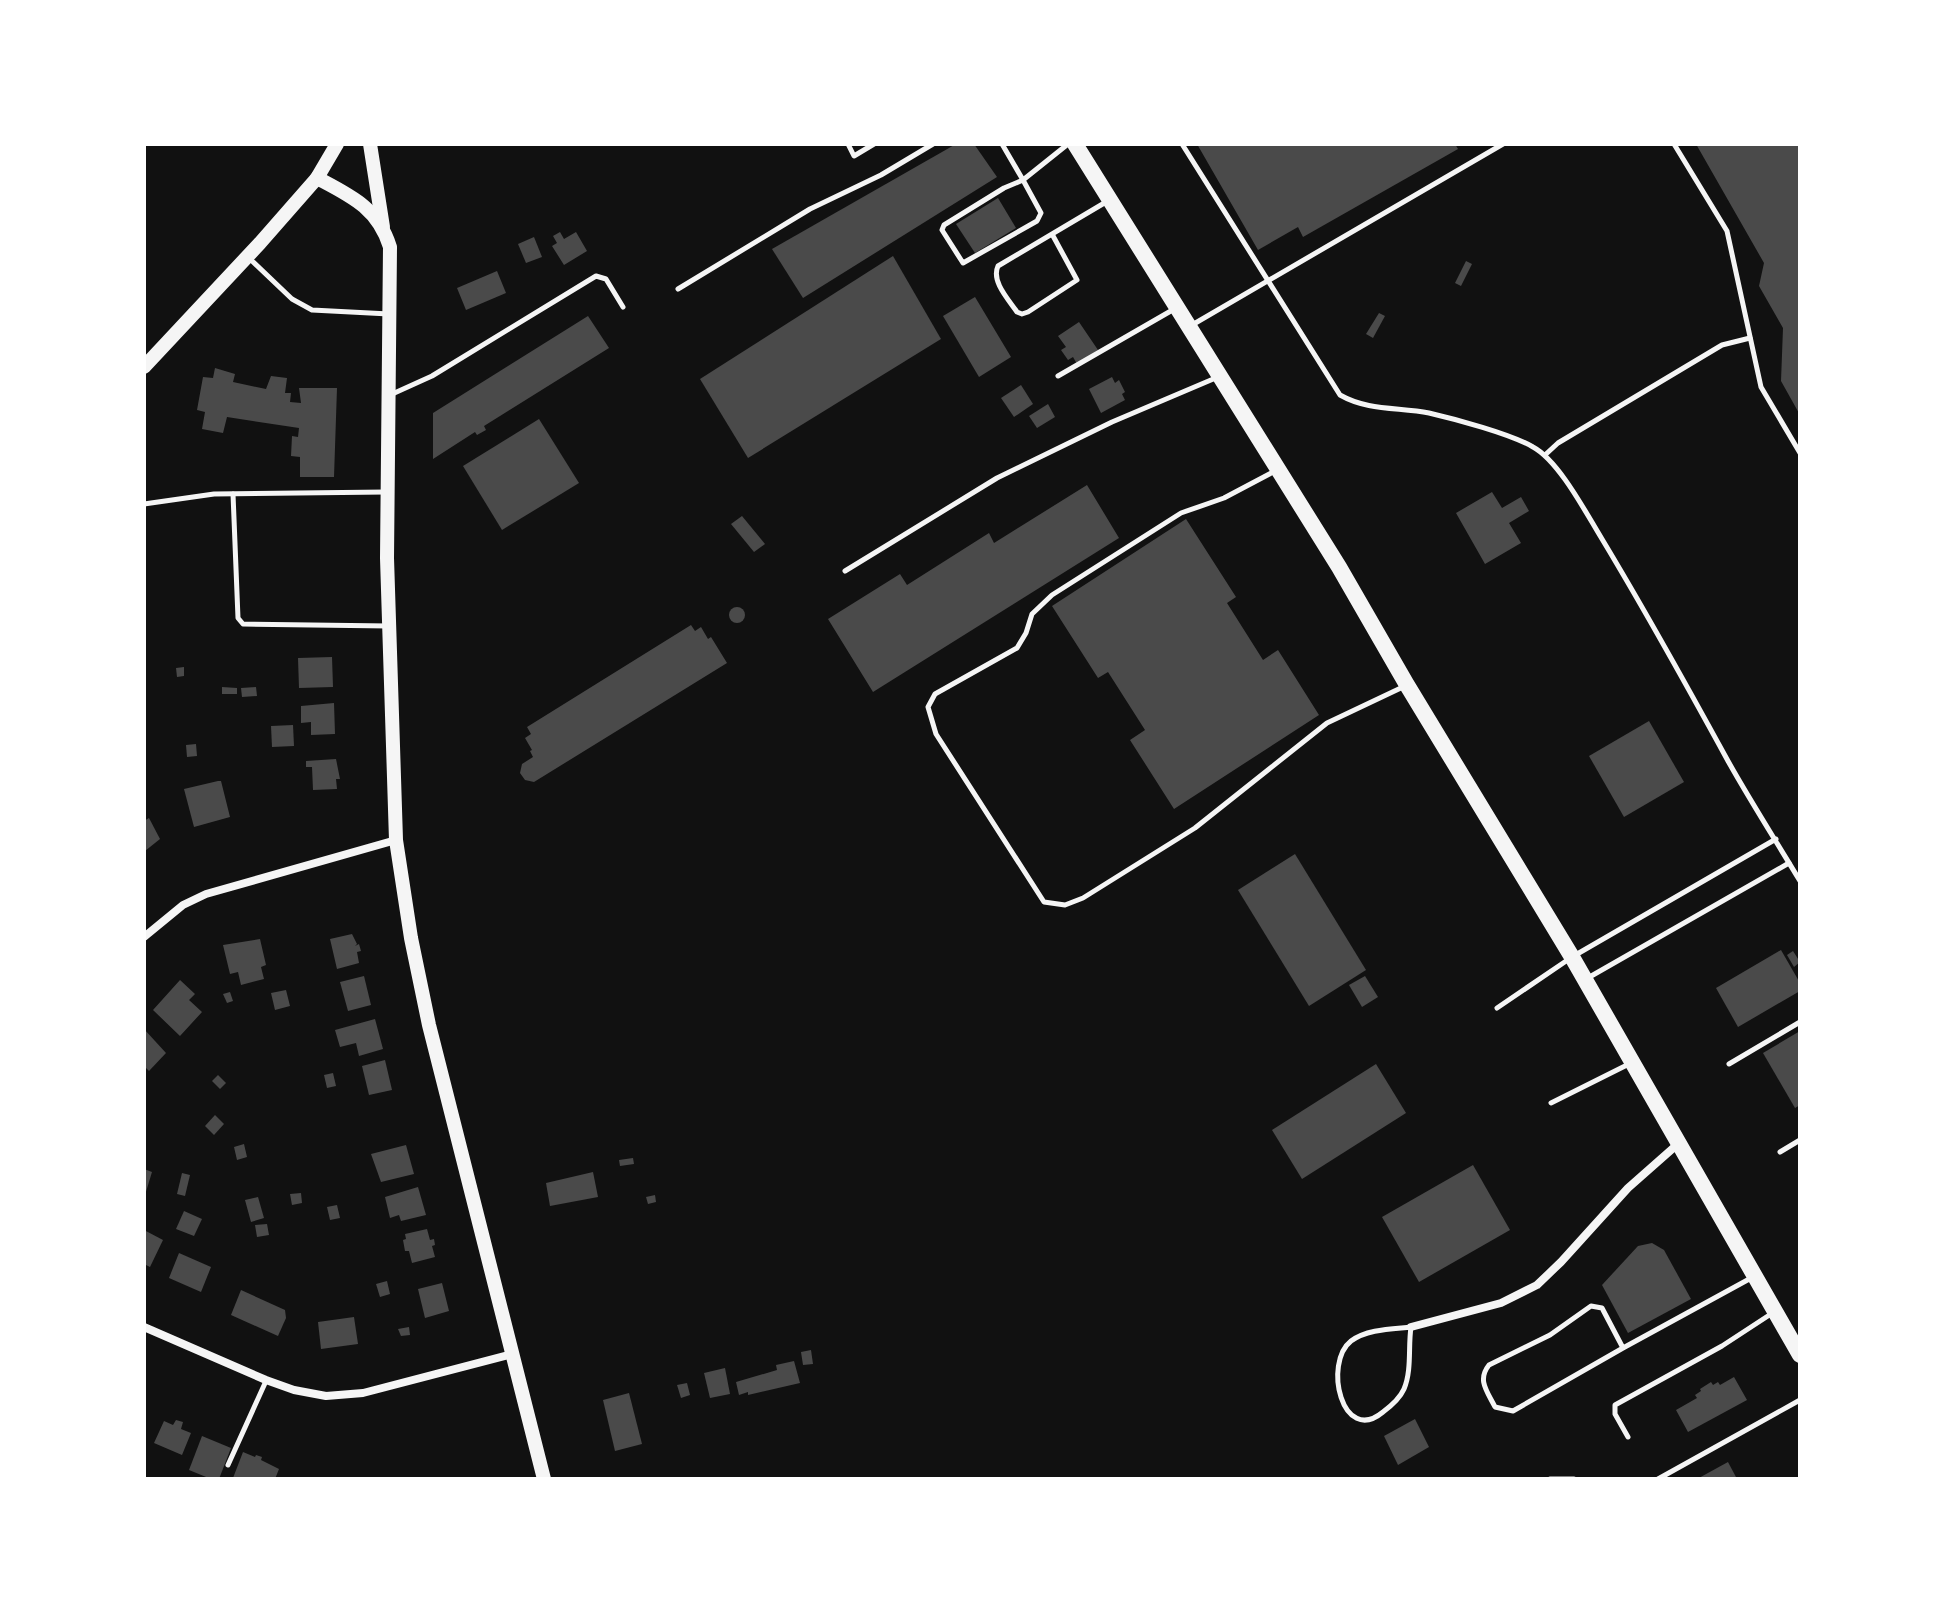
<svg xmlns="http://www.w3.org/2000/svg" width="1944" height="1623" viewBox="0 0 1944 1623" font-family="Raleway,sans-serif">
<rect width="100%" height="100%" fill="#111"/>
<g fill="#4a4a4a">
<polygon points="956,144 974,144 997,177 803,298 772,249"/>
<polygon points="1197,144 1455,144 1458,149 1303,237 1298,227 1258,250"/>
<polygon points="1696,144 1800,144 1800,415 1781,381 1783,328 1759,286 1764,263"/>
<polygon points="998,198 1016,228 975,253 956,224"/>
<polygon points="560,232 564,239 576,232 587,251 564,265 552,246 557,243 553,236"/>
<polygon points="534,237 542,257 526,263 518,244"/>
<polygon points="893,256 941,339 748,458 700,379"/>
<polygon points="1466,261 1472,264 1461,286 1455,283"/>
<polygon points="497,271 506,293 466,310 457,288"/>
<polygon points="975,297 1011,357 979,377 943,316"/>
<polygon points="1379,313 1385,316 1373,338 1366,334"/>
<polygon points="588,316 609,348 484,426 486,430 477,435 475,432 433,459 433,413"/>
<polygon points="1079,322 1098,350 1077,364 1073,357 1068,360 1061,350 1066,347 1058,336"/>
<polygon points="215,368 235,374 233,382 266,389 271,376 287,378 285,393 291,393 290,402 301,403 299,388 337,388 334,477 300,477 300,457 291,456 292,436 298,437 299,428 227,417 223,433 202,429 205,412 197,410 203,377 213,378"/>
<polygon points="1112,377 1115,383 1119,380 1125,392 1122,394 1125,400 1101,413 1089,389"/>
<polygon points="1021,385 1033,404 1014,417 1001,398"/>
<polygon points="1048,404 1055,417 1037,428 1029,416"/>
<polygon points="539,419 579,483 502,530 463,466"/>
<polygon points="1087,485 1119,538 873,692 828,619 900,574 907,585 989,533 994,543"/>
<polygon points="1492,492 1502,508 1521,497 1529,511 1509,523 1521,543 1485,564 1456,513"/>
<polygon points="742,516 765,544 754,552 731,524"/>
<polygon points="1186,519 1236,597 1227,603 1263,660 1278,650 1319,715 1174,809 1130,740 1145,730 1108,672 1098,678 1052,606"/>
<circle cx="737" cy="615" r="8"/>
<polygon points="691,625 695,631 701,627 708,639 711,637 727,663 534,782 525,780 520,773 522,764 533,757 530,751 532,750 525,738 531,734 527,727"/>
<polygon points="332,657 333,687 299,688 298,658"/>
<polygon points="184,667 184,676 177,677 176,668"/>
<polygon points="222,687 237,688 237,694 222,694"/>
<polygon points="256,687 257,696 242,697 241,688"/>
<polygon points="334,703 335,734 311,735 311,722 301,723 301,706"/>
<polygon points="1649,721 1684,782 1624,817 1589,756"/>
<polygon points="293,725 294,746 272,747 271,726"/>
<polygon points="196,744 197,756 187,757 186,745"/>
<polygon points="336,759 340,779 336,779 337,789 313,790 312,767 306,767 306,761"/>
<polygon points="218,781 221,781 230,817 194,827 184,789"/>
<polygon points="149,818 160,839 145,851 144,821"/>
<polygon points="1295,854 1366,970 1309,1006 1238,890"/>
<polygon points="352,934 357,944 355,946 359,944 361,951 357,952 359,963 337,969 330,939"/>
<polygon points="260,939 266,965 261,967 264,979 241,985 238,972 230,974 223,945"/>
<polygon points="1781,950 1800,983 1800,991 1738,1027 1716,988"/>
<polygon points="1793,951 1800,962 1794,967 1787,955"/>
<polygon points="364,976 371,1005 348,1011 340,982"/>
<polygon points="1365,976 1378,997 1362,1007 1349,985"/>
<polygon points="180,980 195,994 189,1000 202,1012 180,1036 153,1010"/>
<polygon points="286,990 290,1006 275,1010 271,993"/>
<polygon points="230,992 233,1001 227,1003 223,994"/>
<polygon points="375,1019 383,1049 359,1056 356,1043 340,1047 335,1030"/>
<polygon points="144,1029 166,1053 149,1071 144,1066"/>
<polygon points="1800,1031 1800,1105 1795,1108 1763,1053"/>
<polygon points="385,1060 392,1090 369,1095 362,1066"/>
<polygon points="1376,1064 1406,1113 1302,1179 1272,1130"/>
<polygon points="333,1073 336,1086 327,1088 324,1075"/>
<polygon points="218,1075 226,1083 220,1089 212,1081"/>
<polygon points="215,1115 224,1124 214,1135 205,1126"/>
<polygon points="244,1144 247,1157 237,1160 234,1147"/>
<polygon points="406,1145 414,1174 381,1182 371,1154"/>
<polygon points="633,1158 634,1164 620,1166 619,1160"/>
<polygon points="1473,1165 1510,1230 1419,1282 1382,1217"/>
<polygon points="144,1169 152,1172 145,1195 144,1195"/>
<polygon points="593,1172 598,1197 550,1206 546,1183"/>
<polygon points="182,1173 190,1175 185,1196 177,1194"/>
<polygon points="418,1187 426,1215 401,1221 399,1215 390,1218 385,1197"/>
<polygon points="301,1193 302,1203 292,1205 290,1194"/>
<polygon points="655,1195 656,1202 648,1204 646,1197"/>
<polygon points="258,1197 264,1218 251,1222 245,1200"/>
<polygon points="337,1205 340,1218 330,1220 327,1207"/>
<polygon points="184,1211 202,1219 194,1236 176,1229"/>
<polygon points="267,1224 269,1235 257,1237 255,1225"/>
<polygon points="427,1229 430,1240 434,1239 435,1245 432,1246 435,1257 412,1263 409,1251 405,1251 403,1240 406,1239 405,1234"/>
<polygon points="144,1230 163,1240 150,1267 144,1264"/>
<polygon points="1652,1243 1664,1250 1691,1299 1628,1333 1602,1285 1638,1246"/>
<polygon points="179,1253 211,1267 201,1292 169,1278"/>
<polygon points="387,1281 390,1294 380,1297 376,1284"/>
<polygon points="442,1283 449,1311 425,1318 418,1289"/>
<polygon points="241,1290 285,1310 286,1318 278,1336 231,1315"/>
<polygon points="354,1317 358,1344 321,1349 318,1322"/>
<polygon points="409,1327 410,1335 401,1336 398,1329"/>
<polygon points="811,1350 813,1364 803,1365 801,1352"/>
<polygon points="794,1361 800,1383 748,1395 748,1392 739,1395 736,1382 777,1370 776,1365"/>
<polygon points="725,1368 730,1394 710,1398 704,1373"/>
<polygon points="1734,1377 1747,1400 1688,1432 1676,1410 1697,1398 1695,1395 1701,1391 1700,1389 1711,1382 1713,1385 1718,1382 1720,1385"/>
<polygon points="687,1383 690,1395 681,1398 677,1385"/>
<polygon points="629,1393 642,1444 615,1451 603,1400"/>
<polygon points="1415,1419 1429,1447 1398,1465 1384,1436"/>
<polygon points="176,1420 183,1422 181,1429 191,1433 182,1455 154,1443 164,1421 173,1425"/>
<polygon points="202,1436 231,1448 219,1479 211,1479 189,1470"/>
<polygon points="243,1452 255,1457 256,1455 262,1457 261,1460 279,1469 275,1479 233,1478"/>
<polygon points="1728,1462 1737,1479 1697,1479"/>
</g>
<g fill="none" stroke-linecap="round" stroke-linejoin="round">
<g stroke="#f5f5f5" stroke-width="5">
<polyline points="848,144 854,156 874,144"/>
<polyline points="1002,144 1023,180 1068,144"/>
<path d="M1182 144 1340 395C1368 411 1399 407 1429 413 1455 419 1511 434 1533 447 1559 461 1586 513 1602 539 1646 612 1687 686 1728 761 1751 802 1776 841 1800 881"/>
<polyline points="1674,144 1727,231 1761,387 1800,453"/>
<polygon points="1023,180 1041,213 1037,221 963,263 942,230 944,225 1004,188"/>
<path d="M1052 234 1077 280 1028 312 1022 314 1017 312C1008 299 991 281 998 266L1106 202"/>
<polyline points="250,259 292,299 312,310 389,314"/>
<polyline points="678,289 810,209 881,175 933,144"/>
<polyline points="1192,325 1503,144"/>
<polyline points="1058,376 1176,308"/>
<polyline points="390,395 432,376 596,276 606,279 623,307"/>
<polyline points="1545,455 1558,443 1722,345 1750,338"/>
<polyline points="1277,470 1224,498 1181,513 1052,595 1032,614 1026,633 1017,648 935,694 928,707 936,734 1044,902 1065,905 1083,898 1195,828 1327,723 1403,687"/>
<polyline points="233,494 238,618 243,624 389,626"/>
<polyline points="144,504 214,494 386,492"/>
<polyline points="845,571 997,478 1112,422 1218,377"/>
<polyline points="1586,979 1789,863"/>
<polyline points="1497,1008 1572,957 1776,839"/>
<polyline points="1729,1064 1800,1022"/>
<polyline points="1551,1103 1631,1063"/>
<polyline points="1780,1152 1800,1140"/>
<path d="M1411 1327C1408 1347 1412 1370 1404 1389 1400 1398 1391 1406 1383 1412 1342 1446 1323 1363 1351 1341 1367 1329 1392 1329 1411 1327Z"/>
<path d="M1623 1348 1513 1411 1495 1407C1487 1391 1477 1380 1489 1365L1550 1335 1591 1306 1602 1308 1623 1348 1753 1277"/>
<polyline points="1628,1437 1615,1414 1615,1405 1722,1346 1774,1312"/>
<polyline points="228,1465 266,1381"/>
<polyline points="1550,1479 1574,1479"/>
<polyline points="1658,1479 1800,1400"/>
</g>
<g stroke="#f5f5f5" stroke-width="8">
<polyline points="144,937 183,905 206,894 396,840"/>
<polyline points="144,1327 266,1380 294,1390 326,1396 363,1393 512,1354"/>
<polyline points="1411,1327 1501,1303 1537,1285 1561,1262 1628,1188 1679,1143"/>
</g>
<g stroke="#f5f5f5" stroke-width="14">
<polyline points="370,144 383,227"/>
<path d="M317 178C351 196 378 208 390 247L387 558 396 840 411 938 429 1025 544 1479"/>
<polyline points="144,367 260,243 317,178 337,144"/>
</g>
<polyline stroke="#f5f5f5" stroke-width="16" points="1075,144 1339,567 1407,685 1572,957 1800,1355"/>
</g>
<rect width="1944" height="1623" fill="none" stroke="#ffffff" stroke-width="292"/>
</svg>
